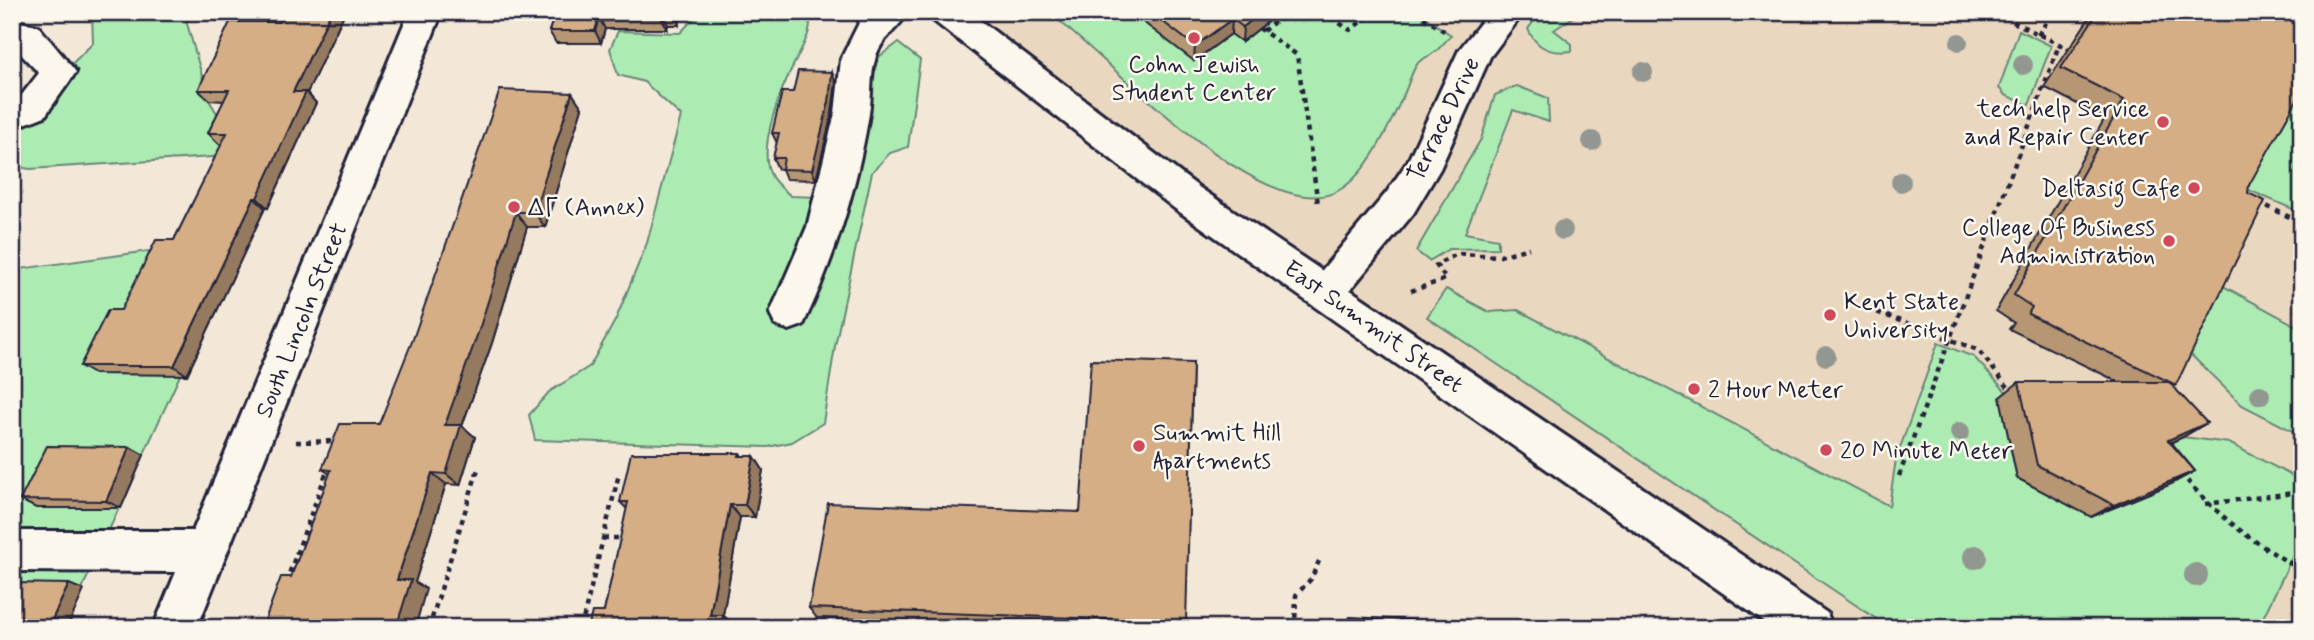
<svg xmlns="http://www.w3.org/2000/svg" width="2314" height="640" viewBox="0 0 2314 640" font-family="Mynerve,sans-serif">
<rect width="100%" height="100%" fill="#f3e8d8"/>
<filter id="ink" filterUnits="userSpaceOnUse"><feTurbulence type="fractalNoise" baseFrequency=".0143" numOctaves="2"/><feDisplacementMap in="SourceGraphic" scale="14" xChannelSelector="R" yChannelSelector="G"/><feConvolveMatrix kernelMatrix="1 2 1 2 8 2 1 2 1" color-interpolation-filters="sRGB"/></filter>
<g filter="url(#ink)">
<polygon fill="#ead7bf" points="946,12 2302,12 2302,628 1810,628"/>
<g fill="#acecb3" stroke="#678777" stroke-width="2">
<polygon points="92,12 202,12 186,20 209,100 242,155 30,169 12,166 12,123 93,43"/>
<path d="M700 12H809C813 31 805 41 797 58 783 84 755 149 772 177 776 184 785 191 791 196L844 198 874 66 880 56 898 43 920 60 908 147 890 153 872 172 835 346 823 423 792 442 768 447 535 440 529 415 549 392 590 366 616 319 647 243 681 116 644 82 618 75 610 49 618 31 680 33Z"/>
<path d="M1048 12H1130L1231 34 1280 12H1417L1451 35C1445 42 1439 50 1432 54 1428 57 1421 59 1418 63 1412 70 1409 83 1405 92 1391 122 1370 171 1341 189 1269 236 1104 53 1048 12Z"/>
<path d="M1541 12H1581L1554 30 1572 44V51C1552 54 1536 49 1528 29Z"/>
<polygon points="2019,30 2051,46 2029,105 2005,95 1999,88"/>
<polygon points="1517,86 1548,98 1549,122 1513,110 1465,233 1498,239 1498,248 1449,249 1429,261 1416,251 1481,139 1495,95"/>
<polygon points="2293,86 2302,95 2302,213 2237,185"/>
<polygon points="243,238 64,628 12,628 12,270"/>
<polygon points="2214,281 2302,329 2302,436 2242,405 2182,346"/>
<polygon points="1446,289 1489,312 1518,310 1889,506 1896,459 1938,343 1974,357 2011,397 2000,397 2017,478 2092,517 2145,453 2183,437 2229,443 2302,481 2302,537 2258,628 1890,628 1427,317"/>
</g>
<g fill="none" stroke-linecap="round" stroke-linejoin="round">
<defs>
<g id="minor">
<polygon points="409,12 442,12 197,628 153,628 176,572 12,571 12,531 193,531"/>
<path d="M869 12H908C898 30 880 38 875 60 870 77 872 96 869 114 857 187 835 258 803 325L789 330 775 325 770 313 807 227 835 113 841 59 862 17Z"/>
<polygon points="1489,12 1524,12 1490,57 1440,169 1413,214 1339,303 1326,308 1313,303 1307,292 1313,281 1387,192 1408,161 1459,50"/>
<polygon points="12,20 38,26 76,72 45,116 12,129 12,100 21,96 39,73 12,45"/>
</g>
<polygon id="major" points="930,12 969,12 1200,188 1827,613 1833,628 1773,628 1174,208 934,21"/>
</defs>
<use href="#minor" stroke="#22223b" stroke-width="6"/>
<use href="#major" stroke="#22223b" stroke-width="6"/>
<g stroke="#22223b" stroke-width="4.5" stroke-dasharray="5 5" stroke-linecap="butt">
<polyline points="1323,12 1350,30 1374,12"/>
<polyline points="1415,12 1447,33"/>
<polyline points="1995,13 2069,49"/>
<polyline points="1259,28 1297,55 1318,204"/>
<polyline points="1263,31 1287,12"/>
<polyline points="2038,35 2053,12"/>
<polyline points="2258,202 2302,223"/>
<polyline points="1411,291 1446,279 1436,265 1457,254 1500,256 1529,248"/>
<polyline points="1868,309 1978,350 2012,392"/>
<polyline points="296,442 337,441"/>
<path d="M2181 473C2215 515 2255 544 2302 570"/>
<polyline points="1899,476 2059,45"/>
<polyline points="2205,504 2302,492"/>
<polyline points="603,538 623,538"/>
<polyline points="286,582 328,468"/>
<polyline points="429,628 478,469"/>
<polyline points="581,628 619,474"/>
<polyline points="1295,628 1296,595 1311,579 1319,561"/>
</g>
<use href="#minor" fill="#fbf7ec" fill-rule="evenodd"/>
<use href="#major" fill="#fbf7ec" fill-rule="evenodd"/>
</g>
<g fill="#939792">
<circle cx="1959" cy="42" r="9"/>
<circle cx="2023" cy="65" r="10"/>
<circle cx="1643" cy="72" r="10"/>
<circle cx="1592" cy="141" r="10"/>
<circle cx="1901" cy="182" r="10"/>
<circle cx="1563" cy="230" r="10"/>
<circle cx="1826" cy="356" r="10"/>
<circle cx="2260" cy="395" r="10"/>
<circle cx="1960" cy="432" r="10"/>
<circle cx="1975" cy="557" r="12"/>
<circle cx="2196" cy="575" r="12"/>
</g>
<g fill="#b79673" stroke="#22223b" stroke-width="2">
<polygon points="284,12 345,12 307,93 316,103 268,208 265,208 187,375 94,374 80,366 174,240 222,144 219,144 208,133 224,101 209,100 198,90 279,22"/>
<polygon points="556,12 682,12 679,25 668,25 667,29 605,29 601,43 556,43 549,31"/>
<polygon points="1130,12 1280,12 1242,42 1231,34 1194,61"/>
<polygon points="2093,12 2302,12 2249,185 2176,385 2173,387 2183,437 2171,442 2195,471 2171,484 2091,517 2017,478 2000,397 2019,382 2119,382 2009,329 2014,323 1996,311 2105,118 2044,87"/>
<polygon points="836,83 832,113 816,180 786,179 782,169 778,169 773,158 777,143 772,133 793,92"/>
<polygon points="572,93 582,108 545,227 527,227 492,343 462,426 475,437 460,485 446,484 415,582 426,589 291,577 330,474 322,469 379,424"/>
<polygon points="1193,363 1185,628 1089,628 817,618 809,608 1080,512"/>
<polygon points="130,447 144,455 121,508 36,508 20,500"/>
<polygon points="740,453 742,456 754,456 763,470 755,517 740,517 723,615 734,626 604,612 627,509 620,502"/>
<polygon points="1350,617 1429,628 1346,628"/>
</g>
<g fill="#957a5e" stroke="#22223b" stroke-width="2">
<polygon points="331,12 345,12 307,93 316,103 268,208 257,198 293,92"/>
<polygon points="674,12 682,12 679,25 674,13"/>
<polygon points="1262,12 1280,12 1242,42 1243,27"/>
<polygon points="662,13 668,25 667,29 661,17"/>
<polygon points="599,17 605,29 601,43 595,31"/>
<polygon points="1232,19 1231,34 1194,61 1195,46"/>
<polygon points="832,72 836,83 832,113 816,180 812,170"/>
<polygon points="572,93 582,108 545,227 534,212"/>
<polygon points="254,198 265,208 187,375 174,366"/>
<polygon points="516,212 527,227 492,343 462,426 475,437 460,485 446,474 445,425"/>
<polygon points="2207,423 2183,437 2145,454 2168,440"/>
<polygon points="130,447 144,455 121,508 106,501"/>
<polygon points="754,456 763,470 755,517 745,505"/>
<polygon points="2195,471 2171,484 2091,517 2114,505"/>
<polygon points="432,473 446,484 415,582 426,589 415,628 396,628 397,580"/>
<polygon points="730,505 740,517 723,615 734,626 733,628 721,628 710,615"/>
<polygon points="69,584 84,590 67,628 48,628"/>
</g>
<g fill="#d5ae86" stroke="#22223b" stroke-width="2">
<polygon points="284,12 331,12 293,92 306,92 257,198 254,198 174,366 80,366 108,310 121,310 156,240 174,240 227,133 208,133 229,90 198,90 230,22 279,22"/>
<polygon points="556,12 674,12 674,13 662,13 661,17 599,17 595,31 549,31"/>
<polygon points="1150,12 1262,12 1243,27 1232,19 1195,46"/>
<polygon points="2098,12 2302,12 2302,91 2249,185 2248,193 2265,201 2176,385 2028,314 2032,307 2014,295 2124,100 2061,68"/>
<polygon points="798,71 832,72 829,102 812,170 782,169 784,158 773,158 779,133 772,133 782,92 793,92"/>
<polygon points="500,90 572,93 534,212 516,212 479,330 445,425 461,425 446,474 432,473 397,580 411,580 396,628 262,628 281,577 291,577 331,470 322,469 340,424 379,424 413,339"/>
<polygon points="1091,360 1193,363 1186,622 809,608 828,503 1080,512"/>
<polygon points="2019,382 2169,382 2207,423 2168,440 2195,471 2114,505 2037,465"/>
<polygon points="47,446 130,447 106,501 20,500"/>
<polygon points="631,453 740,453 739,456 754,456 745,505 730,505 710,615 723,615 721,628 588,628 592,612 604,612 628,502 620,502"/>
<polygon points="12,583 69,584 48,628 12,628"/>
<polygon points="1350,617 1429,621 1429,628 1351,628"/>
</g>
</g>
<g fill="#d1495b" stroke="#fbf7ec" stroke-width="2.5">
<circle cx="1194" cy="38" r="7"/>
<circle cx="2163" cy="122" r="7"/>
<circle cx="2194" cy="188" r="7"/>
<circle cx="514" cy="207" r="7"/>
<circle cx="2169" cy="241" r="7"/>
<circle cx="1830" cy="315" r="7"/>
<circle cx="1694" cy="389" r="7"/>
<circle cx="1139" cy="446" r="7"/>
<circle cx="1826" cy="450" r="7"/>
</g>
<g text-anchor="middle" stroke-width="5" stroke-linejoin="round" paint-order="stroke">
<g font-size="24" fill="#22223b" stroke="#fbf7ec" text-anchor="start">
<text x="1194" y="72" text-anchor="middle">Cohn Jewish<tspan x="1194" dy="28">Student Center</tspan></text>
<text x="2149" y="116" text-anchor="end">tech help Service<tspan x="2149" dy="28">and Repair Center</tspan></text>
<text x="2180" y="196" text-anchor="end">Deltasig Cafe</text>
<text x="528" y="215">ΔΓ (Annex)</text>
<text x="2155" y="235" text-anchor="end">College Of Business<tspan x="2155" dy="28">Administration</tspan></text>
<text x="1844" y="309">Kent State<tspan x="1844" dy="28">University</tspan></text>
<text x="1708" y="397">2 Hour Meter</text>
<text x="1153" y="440">Summit Hill<tspan x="1153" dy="28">Apartments</tspan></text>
<text x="1840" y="458">20 Minute Meter</text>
</g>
<g font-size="24" fill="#22223b" stroke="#fbf7ec">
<text transform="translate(1443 119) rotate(-64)" y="8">Terrace Drive</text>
<text transform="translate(301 320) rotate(-68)" y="8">South Lincoln Street</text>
<text transform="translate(1374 326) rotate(35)" y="8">East Summit Street</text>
</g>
</g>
<rect width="2314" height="640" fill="none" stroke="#fbf7ec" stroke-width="42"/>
<rect x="21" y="21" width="2272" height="598" fill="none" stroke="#22223b" stroke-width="2.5" filter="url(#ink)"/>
</svg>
